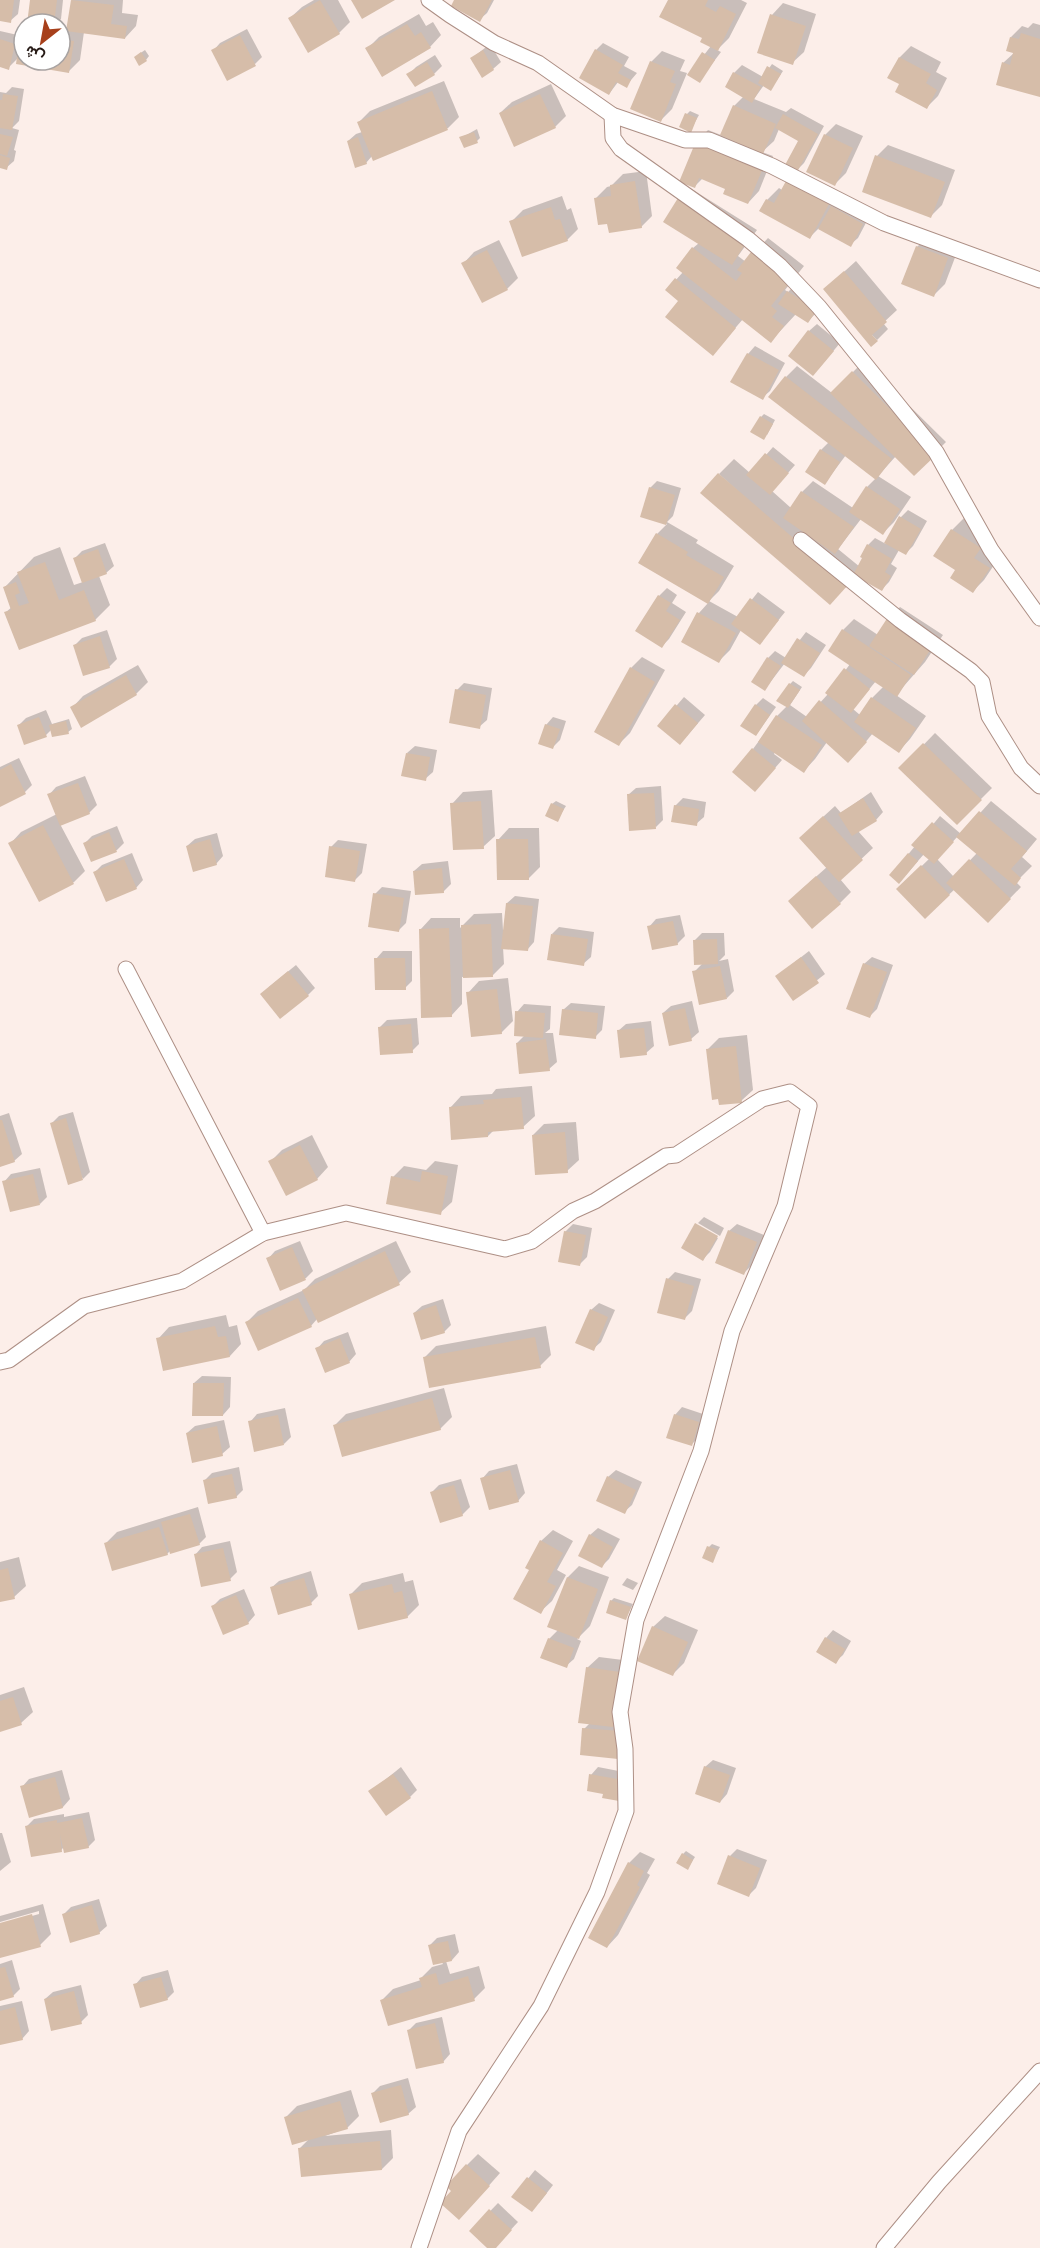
<svg xmlns="http://www.w3.org/2000/svg" width="1040" height="2248" viewBox="0 0 1040 2248" font-family="'Space Grotesk',Vazirmatn,sans-serif">
<rect width="100%" height="100%" fill="#fceee9"/>
<g fill="#0003" fill-rule="evenodd">
<polygon points="0,0 20,0 18,14 10,21 0,19"/>
<polygon points="32,0 63,0 61,19 56,24 29,24"/>
<polygon points="72,0 123,0 122,13 138,15 136,26 125,38 84,32 80,60 69,71 18,63 19,57 8,68 0,66 0,31 22,36 20,45 24,40 24,60 60,60 60,26 68,28"/>
<polygon points="314,0 338,0 350,22 339,33 290,18 302,7"/>
<polygon points="456,0 494,0 487,13 479,20"/>
<polygon points="669,0 741,0 747,3 729,38 717,50 721,52 699,81 689,74 711,46"/>
<polygon points="783,3 816,14 804,52 792,63 772,15"/>
<polygon points="419,14 426,26 433,22 441,35 430,47 367,49 379,37"/>
<polygon points="1033,23 1040,25 1040,95 1003,63 1015,52 1011,37 1022,26 1028,28"/>
<polygon points="247,29 262,57 255,64 213,51 220,43"/>
<polygon points="603,43 629,57 624,66 637,73 626,86 618,82 609,94 596,50"/>
<polygon points="490,44 501,62 493,69 472,58"/>
<polygon points="911,46 941,62 936,72 947,78 938,96 927,107 901,83 900,57"/>
<polygon points="145,50 149,56 146,60 139,54"/>
<polygon points="662,51 685,60 680,71 687,73 672,109 661,120 651,62"/>
<polygon points="435,55 442,66 434,74 415,85 408,75 416,67"/>
<polygon points="772,64 783,71 771,89 764,85 754,99 786,112 791,108 824,126 804,163 797,170 839,193 833,206 839,200 869,217 858,238 850,245 819,228 810,237 761,210 767,200 779,188 782,190 787,182 798,171 787,164 800,140 779,129 774,141 762,152 773,156 759,191 748,203 727,188 703,178 695,186 697,142 708,130 721,135 734,106 744,96 727,86 734,73 742,65 763,77"/>
<polygon points="444,81 459,117 448,128 373,159 372,156 366,163 348,141 356,134 362,132 358,123 370,111"/>
<polygon points="551,84 566,116 555,127 500,113 512,102"/>
<polygon points="12,87 24,89 19,121 12,128 19,130 14,150 16,151 14,161 6,168 0,166 0,92 6,93"/>
<polygon points="690,111 699,115 690,131 687,114"/>
<polygon points="836,124 863,136 846,173 835,184 825,135"/>
<polygon points="477,129 480,138 477,141 461,138"/>
<polygon points="888,145 955,170 942,205 931,216 877,156"/>
<polygon points="646,171 652,216 641,227 596,198 607,187 611,186 623,174"/>
<polygon points="690,188 757,230 738,256 746,262 768,238 804,266 785,290 788,292 795,285 815,314 808,321 796,314 771,341 743,319 713,354 680,301 667,290 683,272 693,248 699,243 679,199"/>
<polygon points="562,196 567,210 571,208 578,229 567,240 511,222 523,210"/>
<polygon points="928,236 959,247 945,284 934,295 917,247"/>
<polygon points="499,240 518,278 507,289 463,264 474,252"/>
<polygon points="856,261 897,310 883,323 888,329 877,340 825,289"/>
<polygon points="817,324 840,343 820,367 809,331"/>
<polygon points="755,346 785,363 770,391 762,398 748,354"/>
<polygon points="864,361 946,442 914,474 896,456 878,476 911,497 894,522 883,533 861,519 838,549 860,567 868,545 875,538 886,544 901,517 908,510 927,521 913,546 906,553 899,550 891,564 897,568 889,582 882,589 856,575 845,588 719,474 734,459 750,473 773,447 795,465 772,491 791,508 802,492 813,481 853,508 867,487 876,478 846,455 825,483 821,450 829,442 786,377 797,366 832,393"/>
<polygon points="764,414 775,420 767,435 761,417"/>
<polygon points="657,481 681,488 673,516 667,522 698,540 696,543 734,566 719,591 709,601 738,617 758,592 785,612 760,643 741,630 730,650 719,661 683,641 699,613 708,603 657,534 667,524 642,516 650,488"/>
<polygon points="964,518 991,536 1000,556 984,580 973,591 957,570 935,555 952,530"/>
<polygon points="105,543 114,566 106,573 99,576 110,605 95,620 6,612 12,607 4,588 34,557 60,547 74,585 83,582 75,558 82,551"/>
<polygon points="667,588 677,595 672,603 686,612 669,639 662,646 637,630 659,596"/>
<path d="M900 607 943 635 925 662 896 695 926 716 910 739 899 751 873 733 859 750 827 742 815 759 804 771 775 752 774 754 782 760 762 783 753 749 777 716 787 706 790 684 793 681 802 687 790 705 807 717 828 694 850 664 843 630 854 619 878 635 889 618ZM876 681 884 686 872 698 860 715 853 709Z"/>
<polygon points="107,630 117,659 109,667 75,645 82,638"/>
<polygon points="806,632 826,645 811,668 804,675 785,663 765,689 768,658 775,651 786,658"/>
<polygon points="642,657 665,670 630,733 619,744 631,668"/>
<polygon points="138,665 148,682 136,694 82,726 72,708 83,696"/>
<polygon points="464,683 492,688 487,720 479,727 457,690"/>
<polygon points="684,697 705,715 687,736 659,726"/>
<polygon points="763,698 776,707 756,735 756,705"/>
<polygon points="46,710 52,724 69,719 72,729 68,732 52,729 46,735 18,726 26,718"/>
<polygon points="553,717 566,721 560,740 553,747 546,725"/>
<polygon points="935,733 992,788 957,823 901,768"/>
<polygon points="415,746 437,750 433,772 425,779 407,753"/>
<polygon points="19,758 32,785 25,792 0,805 0,767"/>
<polygon points="85,776 97,805 89,813 60,824 85,871 74,882 40,900 10,844 21,832 57,814 49,795 56,787"/>
<polygon points="661,786 663,820 656,827 628,795 636,788"/>
<polygon points="492,790 495,836 483,847 452,804 463,792"/>
<polygon points="871,792 883,812 876,820 858,831 873,848 840,879 851,892 840,903 801,890 827,867 812,827 835,806 841,813"/>
<polygon points="683,798 706,802 704,817 696,824 675,806"/>
<polygon points="556,801 566,806 557,820 552,804"/>
<path d="M991 801 1037 839 1022 857 1032 866 1016 882 1021 887 988 921 955 889 925 917 898 889 929 859 924 854 906 875H891L940 816 961 834ZM958 836 977 853 954 877 937 859Z"/>
<polygon points="117,826 124,843 117,850 92,860 85,843 92,836"/>
<polygon points="509,828 539,828 540,867 528,879 498,840"/>
<polygon points="217,833 223,856 216,864 187,846 195,839"/>
<polygon points="338,840 367,844 362,873 355,880 331,847"/>
<polygon points="132,853 143,880 136,888 95,872 102,865"/>
<polygon points="448,861 451,884 443,892 414,871 422,864"/>
<polygon points="382,887 411,891 406,923 399,930 375,894"/>
<polygon points="515,896 539,899 534,942 527,950 503,947 504,964 493,975 462,977 462,1004 451,1016 420,930 431,918 460,918 460,928 474,914 502,913 503,930 505,930 507,903"/>
<polygon points="680,915 685,936 677,944 649,927 656,919"/>
<polygon points="559,927 594,932 591,957 583,964 552,934"/>
<polygon points="702,933 724,933 725,955 719,961 728,959 734,991 727,998 694,972 703,963 694,941"/>
<polygon points="383,951 412,951 412,981 405,988 376,959"/>
<polygon points="809,951 825,974 793,999 777,976"/>
<polygon points="872,957 893,965 877,1009 870,1016 864,964"/>
<polygon points="296,965 315,988 308,995 269,987"/>
<polygon points="508,978 513,1021 501,1033 468,993 479,981"/>
<polygon points="692,1001 699,1032 691,1039 663,1013 671,1006"/>
<polygon points="571,1003 605,1006 602,1030 595,1037 563,1010"/>
<polygon points="524,1004 551,1006 550,1029 545,1033 553,1033 557,1062 549,1069 517,1043 525,1035 517,1012"/>
<polygon points="417,1018 419,1044 412,1051 380,1027 387,1020"/>
<polygon points="651,1021 654,1046 646,1053 618,1031 626,1024"/>
<polygon points="747,1035 753,1090 741,1101 708,1049 719,1038"/>
<polygon points="532,1086 535,1116 523,1127 494,1130 488,1136 450,1108 461,1096 492,1094 496,1089"/>
<polygon points="73,1112 90,1172 83,1179 52,1123 59,1116"/>
<polygon points="9,1113 22,1154 14,1161 0,1161 0,1116"/>
<polygon points="576,1122 579,1160 567,1171 533,1135 544,1124"/>
<polygon points="312,1135 328,1167 317,1179 270,1162 282,1150"/>
<polygon points="435,1161 458,1165 452,1202 440,1213 393,1177 404,1166 426,1170"/>
<polygon points="40,1168 47,1197 40,1204 4,1182 11,1174"/>
<polygon points="704,1217 724,1228 720,1236 698,1223"/>
<polygon points="573,1224 592,1228 587,1257 580,1264 565,1232"/>
<polygon points="737,1224 764,1235 751,1266 744,1273 729,1231"/>
<polygon points="696,1226 718,1238 710,1252 703,1259"/>
<polygon points="300,1241 313,1271 306,1278 281,1289 268,1259 275,1251"/>
<polygon points="396,1241 411,1272 399,1283 318,1321 317,1319 311,1326 247,1322 258,1311 304,1290 315,1279"/>
<polygon points="675,1272 701,1279 692,1311 684,1319 668,1279"/>
<polygon points="443,1299 451,1325 444,1332 414,1313 422,1306"/>
<polygon points="599,1303 615,1310 601,1342 593,1349 591,1310"/>
<polygon points="226,1315 229,1327 237,1325 241,1344 230,1356 158,1339 169,1327"/>
<polygon points="546,1326 551,1355 540,1366 425,1357 436,1346"/>
<polygon points="348,1332 356,1354 349,1362 317,1349 324,1341"/>
<polygon points="202,1376 231,1377 230,1407 223,1415 194,1383"/>
<polygon points="444,1388 452,1417 440,1429 335,1425 346,1414"/>
<polygon points="682,1407 706,1415 699,1437 692,1444 675,1415"/>
<polygon points="285,1408 291,1437 284,1444 250,1422 257,1414"/>
<polygon points="224,1420 230,1447 222,1454 187,1433 195,1426"/>
<polygon points="517,1464 525,1493 518,1501 482,1479 489,1471"/>
<polygon points="239,1467 243,1490 236,1497 205,1480 212,1473"/>
<polygon points="616,1470 642,1482 632,1505 624,1512 608,1477"/>
<polygon points="461,1479 470,1507 462,1515 432,1492 439,1485"/>
<polygon points="198,1507 206,1537 199,1544 171,1550 167,1554 105,1544 117,1532"/>
<polygon points="598,1528 620,1539 609,1559 602,1566 590,1535"/>
<polygon points="553,1530 573,1541 557,1570 566,1575 552,1601 540,1612 531,1570 541,1541"/>
<polygon points="230,1541 237,1572 230,1579 195,1555 202,1547"/>
<polygon points="712,1544 720,1547 712,1561 709,1547"/>
<polygon points="19,1557 26,1586 14,1597 0,1600 0,1562"/>
<polygon points="579,1566 609,1577 590,1626 577,1639 581,1641 574,1659 566,1666 549,1639 558,1630 568,1577"/>
<polygon points="311,1571 318,1596 311,1603 271,1588 279,1581"/>
<polygon points="403,1573 405,1582 413,1580 419,1605 407,1617 351,1594 362,1583"/>
<polygon points="627,1578 638,1583 633,1590 622,1585"/>
<polygon points="244,1589 255,1615 248,1623 213,1606 220,1599"/>
<polygon points="614,1598 633,1604 626,1618 611,1601"/>
<polygon points="665,1616 698,1630 684,1663 673,1674 653,1627"/>
<polygon points="833,1630 851,1641 843,1655 835,1662 826,1638"/>
<polygon points="599,1657 631,1661 625,1750 584,1729 590,1723 587,1668"/>
<polygon points="24,1687 33,1712 21,1723 0,1730 0,1695"/>
<polygon points="713,1760 736,1768 727,1794 720,1802 705,1767"/>
<polygon points="401,1767 417,1790 410,1797 370,1792"/>
<polygon points="598,1767 629,1773 605,1792 591,1775"/>
<polygon points="62,1770 70,1799 63,1807 30,1816 22,1787 29,1779"/>
<polygon points="89,1812 95,1840 88,1847 64,1847 61,1850 27,1826 34,1819 64,1814 64,1817"/>
<polygon points="0,1833 2,1833 11,1862 0,1871"/>
<polygon points="737,1849 767,1860 756,1888 749,1895 730,1856"/>
<polygon points="686,1851 695,1857 688,1868 683,1854"/>
<polygon points="640,1852 655,1859 647,1873 650,1875 618,1935 607,1947 629,1863"/>
<polygon points="99,1899 107,1926 99,1933 64,1914 71,1907"/>
<polygon points="43,1904 51,1934 40,1945 0,1956 0,1925 39,1914 39,1911 0,1922 0,1916"/>
<polygon points="455,1934 459,1952 452,1960 446,1961 450,1974 479,1966 485,1988 474,1999 382,2000 393,1989 421,1980 421,1978 432,1967 443,1964 430,1945 437,1938"/>
<polygon points="12,1960 20,1989 13,1996 0,2000 0,1964"/>
<polygon points="168,1970 174,1992 167,1999 135,1985 142,1977"/>
<polygon points="81,1985 88,2015 81,2022 45,1999 53,1992"/>
<polygon points="22,2001 29,2031 22,2039 0,2044 0,2006"/>
<polygon points="442,2017 450,2054 443,2062 409,2030 416,2023"/>
<polygon points="408,2078 416,2107 408,2114 373,2093 380,2086"/>
<polygon points="351,2090 359,2116 347,2128 325,2136 391,2130 393,2158 382,2169 300,2148 309,2139 285,2118 297,2106"/>
<polygon points="478,2154 500,2173 470,2207 453,2191 467,2165"/>
<polygon points="535,2170 553,2185 539,2203 514,2196"/>
<polygon points="498,2203 518,2222 494,2248 490,2248 471,2231"/>
</g>
<g fill="#d6bda9">
<polygon points="0,0 14,0 11,23 0,21"/>
<polygon points="30,0 57,0 54,24 27,24"/>
<polygon points="71,0 114,5 111,24 127,26 125,39 66,31"/>
<polygon points="320,0 340,34 308,53 288,18"/>
<polygon points="351,0 395,0 362,19"/>
<polygon points="454,0 492,0 480,22 451,6"/>
<polygon points="668,0 708,0 705,6 716,12 720,6 736,14 718,51 700,42 702,38 659,17"/>
<polygon points="770,14 806,26 793,65 757,53"/>
<polygon points="407,24 415,36 421,32 431,48 382,77 365,48"/>
<polygon points="1021,33 1040,39 1040,97 996,85 1002,62 1010,65 1013,53 1006,51 1010,37 1019,39"/>
<polygon points="240,35 256,66 227,81 211,50"/>
<polygon points="0,39 15,44 9,70 0,67"/>
<polygon points="60,39 74,41 69,73 16,64 19,43 24,44 24,60 60,60"/>
<polygon points="595,49 623,65 618,73 631,80 627,88 616,82 609,95 579,78"/>
<polygon points="483,50 494,70 482,78 470,58"/>
<polygon points="141,52 147,61 139,66 134,57"/>
<polygon points="702,52 715,60 700,83 687,75"/>
<polygon points="899,57 931,74 926,83 937,90 927,109 895,92 899,84 887,78"/>
<polygon points="650,61 675,71 670,82 676,84 661,122 630,109"/>
<polygon points="427,62 435,75 415,87 406,74"/>
<polygon points="767,66 781,74 771,91 758,83"/>
<polygon points="733,72 761,87 752,103 725,87"/>
<polygon points="432,91 448,130 373,161 357,122"/>
<polygon points="3,94 18,96 12,130 0,128 0,100 2,100"/>
<polygon points="540,94 556,128 514,147 499,113"/>
<polygon points="733,105 776,124 763,154 720,135"/>
<polygon points="685,113 697,118 691,133 679,127"/>
<polygon points="783,114 818,134 797,172 785,165 798,141 775,128"/>
<polygon points="474,132 478,143 464,148 459,137"/>
<polygon points="0,134 13,137 7,156 0,154"/>
<polygon points="824,134 853,148 835,186 806,172"/>
<polygon points="358,137 367,164 355,168 347,141"/>
<polygon points="696,141 763,168 748,204 723,194 725,189 699,178 695,188 679,182"/>
<polygon points="0,155 10,158 7,170 0,168"/>
<polygon points="875,155 945,182 931,218 862,192"/>
<polygon points="635,181 642,228 609,233 607,224 598,225 594,198 611,196 610,185"/>
<polygon points="786,181 829,204 810,239 759,211 766,199 774,203"/>
<polygon points="678,198 747,241 732,265 663,222"/>
<polygon points="831,206 863,224 851,247 818,229"/>
<polygon points="551,207 555,220 560,219 568,241 522,257 509,221"/>
<polygon points="916,246 948,258 934,297 901,284"/>
<polygon points="692,247 736,281 742,273 737,270 751,252 790,282 771,306 777,311 772,317 784,326 771,343 676,268"/>
<polygon points="487,250 508,290 482,303 461,263"/>
<polygon points="844,271 887,322 872,335 878,341 871,347 823,289"/>
<polygon points="675,278 736,328 713,356 665,317 678,301 665,290"/>
<polygon points="787,291 817,310 808,323 778,304"/>
<polygon points="808,330 834,351 813,376 788,356"/>
<polygon points="747,353 779,370 763,400 730,382"/>
<polygon points="852,371 936,455 914,476 830,393"/>
<polygon points="785,376 892,459 876,480 768,397"/>
<polygon points="760,416 773,424 764,440 750,432"/>
<polygon points="820,449 840,462 825,485 805,472"/>
<polygon points="765,453 789,473 770,495 746,475"/>
<polygon points="718,473 848,585 830,605 700,493"/>
<polygon points="866,486 900,509 883,535 849,512"/>
<polygon points="649,487 675,495 666,525 640,517"/>
<polygon points="801,491 854,527 835,554 783,518"/>
<polygon points="899,516 921,529 906,555 884,543"/>
<polygon points="951,529 981,548 974,558 990,568 973,593 950,578 955,570 933,556"/>
<polygon points="656,533 688,552 686,555 724,577 708,604 638,563"/>
<polygon points="867,544 892,559 885,572 891,576 882,591 853,575 862,558 860,557"/>
<polygon points="98,549 107,574 82,583 73,558"/>
<polygon points="45,562 59,600 84,590 96,621 19,650 4,612 11,610 3,587 16,582 20,593 15,595 19,606 29,603 17,572"/>
<polygon points="658,595 671,603 666,611 680,620 662,648 635,631"/>
<polygon points="750,598 779,620 760,645 731,624"/>
<polygon points="697,612 736,633 719,663 681,642"/>
<polygon points="888,617 932,647 914,675 869,646"/>
<polygon points="842,629 911,675 897,697 828,651"/>
<polygon points="100,636 110,668 83,676 73,645"/>
<polygon points="797,638 820,653 804,677 781,663"/>
<polygon points="767,657 781,666 765,691 751,682"/>
<polygon points="630,667 655,682 619,746 594,732"/>
<polygon points="844,668 870,689 851,713 825,693"/>
<polygon points="126,675 137,695 81,728 70,707"/>
<polygon points="789,683 800,690 788,708 776,701"/>
<polygon points="455,689 486,695 480,729 449,723"/>
<polygon points="871,697 916,728 899,753 854,722"/>
<polygon points="819,700 867,742 848,763 802,721"/>
<polygon points="675,704 698,723 680,745 657,726"/>
<polygon points="755,704 770,715 756,736 740,726"/>
<polygon points="776,715 822,745 804,773 758,742"/>
<polygon points="39,717 47,737 24,745 17,725"/>
<polygon points="66,721 69,734 52,737 49,725"/>
<polygon points="545,724 560,729 553,749 538,744"/>
<polygon points="923,743 982,800 957,825 898,768"/>
<polygon points="752,748 776,768 755,792 732,772"/>
<polygon points="406,753 430,757 426,781 401,776"/>
<polygon points="11,764 26,794 0,807 0,770"/>
<polygon points="78,783 90,814 60,826 47,794"/>
<polygon points="654,793 656,829 629,831 627,794"/>
<polygon points="863,798 877,821 852,836 838,814"/>
<polygon points="481,801 484,849 453,850 450,803"/>
<polygon points="551,803 564,809 558,822 545,816"/>
<polygon points="674,805 699,809 697,826 671,822"/>
<polygon points="979,811 1027,851 1011,869 1021,878 1015,886 956,837"/>
<polygon points="823,816 863,860 839,882 799,838"/>
<polygon points="932,822 954,842 934,864 911,845"/>
<polygon points="43,825 74,884 39,902 8,843"/>
<polygon points="109,832 117,852 91,862 83,843"/>
<polygon points="210,839 217,865 193,872 186,846"/>
<polygon points="496,839 528,839 529,880 497,880"/>
<polygon points="329,846 360,851 355,882 325,877"/>
<polygon points="908,853 918,861 899,884 889,875"/>
<polygon points="124,859 137,889 106,902 93,872"/>
<polygon points="969,859 1011,899 988,923 946,883"/>
<polygon points="921,865 950,895 925,919 896,889"/>
<polygon points="442,868 444,893 415,895 413,871"/>
<polygon points="816,876 841,904 812,929 788,901"/>
<polygon points="373,893 404,898 399,932 368,927"/>
<polygon points="506,903 533,906 528,951 501,949"/>
<polygon points="673,921 678,945 652,950 647,926"/>
<polygon points="491,924 493,977 463,978 461,925"/>
<polygon points="449,928 452,1017 421,1018 419,929"/>
<polygon points="551,934 588,939 584,966 547,960"/>
<polygon points="717,939 718,964 694,965 693,940"/>
<polygon points="801,957 819,983 793,1001 775,976"/>
<polygon points="374,958 405,958 406,990 375,990"/>
<polygon points="863,963 887,972 870,1018 846,1009"/>
<polygon points="720,966 727,999 699,1005 692,971"/>
<polygon points="288,971 309,996 280,1019 260,994"/>
<polygon points="497,989 502,1034 471,1037 466,992"/>
<polygon points="685,1008 692,1041 669,1046 662,1013"/>
<polygon points="562,1009 598,1013 596,1039 559,1035"/>
<polygon points="515,1011 545,1013 543,1038 514,1036"/>
<polygon points="411,1024 413,1053 380,1055 378,1027"/>
<polygon points="644,1028 647,1055 620,1058 617,1030"/>
<polygon points="546,1039 550,1071 519,1074 516,1043"/>
<polygon points="736,1046 742,1103 719,1105 718,1099 712,1100 706,1049"/>
<polygon points="521,1097 524,1129 488,1132 488,1137 451,1140 449,1107 484,1104 483,1100"/>
<polygon points="66,1118 83,1180 68,1185 50,1123"/>
<polygon points="0,1120 2,1120 15,1162 0,1167"/>
<polygon points="565,1132 568,1173 535,1175 532,1135"/>
<polygon points="300,1145 318,1180 286,1196 268,1161"/>
<polygon points="422,1171 448,1176 441,1215 386,1204 391,1176 420,1182"/>
<polygon points="33,1174 40,1205 10,1212 2,1181"/>
<polygon points="695,1223 718,1236 703,1261 681,1248"/>
<polygon points="728,1230 757,1242 744,1275 715,1263"/>
<polygon points="564,1231 586,1235 580,1266 558,1262"/>
<polygon points="292,1247 306,1280 280,1291 266,1258"/>
<polygon points="385,1251 400,1285 318,1323 302,1290"/>
<polygon points="666,1278 694,1286 685,1320 657,1313"/>
<polygon points="298,1298 312,1327 258,1351 245,1322"/>
<polygon points="436,1305 445,1333 421,1340 413,1313"/>
<polygon points="590,1309 608,1317 594,1351 575,1343"/>
<polygon points="215,1326 218,1337 226,1336 230,1357 163,1371 156,1338"/>
<polygon points="535,1337 541,1368 429,1388 423,1357"/>
<polygon points="340,1338 350,1363 325,1373 315,1348"/>
<polygon points="193,1383 224,1383 223,1416 192,1416"/>
<polygon points="432,1398 441,1430 342,1457 333,1425"/>
<polygon points="674,1414 699,1422 692,1446 666,1438"/>
<polygon points="278,1415 284,1445 254,1452 248,1421"/>
<polygon points="217,1426 223,1456 192,1463 186,1433"/>
<polygon points="510,1470 519,1502 489,1510 480,1478"/>
<polygon points="232,1474 237,1498 208,1504 203,1480"/>
<polygon points="607,1476 636,1490 625,1514 596,1501"/>
<polygon points="454,1485 463,1516 440,1523 430,1492"/>
<polygon points="190,1514 200,1545 170,1554 161,1522"/>
<polygon points="159,1527 168,1555 112,1571 104,1543"/>
<polygon points="589,1534 613,1547 602,1568 578,1556"/>
<polygon points="540,1540 563,1553 547,1582 556,1586 541,1614 513,1599 529,1570 525,1568"/>
<polygon points="707,1546 718,1550 713,1563 702,1558"/>
<polygon points="223,1548 231,1581 201,1587 194,1554"/>
<polygon points="8,1568 15,1599 0,1602 0,1570"/>
<polygon points="567,1577 598,1589 579,1639 547,1627"/>
<polygon points="304,1578 312,1605 278,1615 270,1587"/>
<polygon points="392,1584 394,1593 402,1591 408,1618 358,1630 349,1594"/>
<polygon points="236,1595 249,1624 223,1635 211,1606"/>
<polygon points="610,1600 631,1607 626,1620 606,1613"/>
<polygon points="652,1626 688,1642 673,1676 637,1661"/>
<polygon points="825,1637 845,1649 836,1664 816,1652"/>
<polygon points="548,1638 574,1648 567,1668 540,1658"/>
<polygon points="586,1667 620,1672 613,1727 578,1723"/>
<polygon points="13,1697 22,1725 0,1732 0,1701"/>
<polygon points="582,1728 620,1731 618,1759 580,1755"/>
<polygon points="704,1766 730,1775 720,1803 695,1794"/>
<polygon points="393,1774 411,1798 386,1816 368,1791"/>
<polygon points="589,1774 623,1780 619,1801 602,1798 603,1794 587,1791"/>
<polygon points="55,1777 63,1808 29,1818 20,1786"/>
<polygon points="82,1818 89,1848 64,1853 60,1834 62,1852 31,1857 25,1826 57,1820 57,1823"/>
<polygon points="682,1853 693,1860 688,1870 676,1863"/>
<polygon points="728,1855 760,1868 749,1897 717,1884"/>
<polygon points="628,1862 644,1871 637,1885 640,1887 607,1948 588,1938"/>
<polygon points="92,1905 100,1934 70,1943 62,1914"/>
<polygon points="32,1914 41,1947 0,1958 0,1923"/>
<polygon points="448,1941 452,1961 433,1965 428,1945"/>
<polygon points="5,1967 14,1997 0,2001 0,1968"/>
<polygon points="436,1973 439,1985 468,1976 475,2001 388,2026 380,2000 422,1987 419,1978"/>
<polygon points="161,1977 168,2000 140,2008 133,1984"/>
<polygon points="74,1991 82,2024 51,2031 44,1999"/>
<polygon points="15,2007 23,2040 0,2045 0,2011"/>
<polygon points="435,2023 444,2063 416,2069 407,2030"/>
<polygon points="401,2085 409,2115 380,2123 371,2093"/>
<polygon points="340,2101 348,2129 292,2145 284,2117"/>
<polygon points="380,2141 382,2170 301,2177 298,2148"/>
<polygon points="466,2164 490,2186 459,2220 440,2203 451,2191 446,2186"/>
<polygon points="527,2177 547,2193 532,2212 511,2197"/>
<polygon points="489,2209 512,2230 496,2248 487,2248 469,2231"/>
</g>
<g fill="none" stroke-linecap="round" stroke-linejoin="round">
<defs>
<g id="street">
<polyline points="429,0 450,15 494,43 538,63 612,115 685,140 709,140 772,166 884,223 1040,280"/>
<polyline points="612,115 613,138 621,149 748,239 780,266 819,307 936,452 991,550 1040,618"/>
<polyline points="801,540 900,620 971,671 982,682 989,716 1021,768 1040,786"/>
<polyline points="126,969 263,1233"/>
<polyline points="0,1362 9,1360 84,1306 182,1281 263,1233 346,1213 505,1249 532,1241 573,1211 595,1201 666,1156 676,1155 762,1099 790,1092 809,1106 785,1206 732,1331 701,1451 636,1620 620,1712 625,1749 626,1811 597,1892 541,2006 459,2131 419,2248"/>
<polyline points="884,2248 939,2182 1040,2071"/>
</g>
</defs>
<use href="#street" stroke="#ad8f85" stroke-width="17"/>
<use href="#street" stroke="#fff" stroke-width="15"/>
</g>
<g transform="translate(42 42) rotate(211)"><circle r="28" fill="#ffffff" stroke="#a8a3a2" stroke-width="1.5"/>
<path d="M0-4.5L10 22L0 15L-10 22Z" fill="#a7401b"/>
<text y="-9" font-size="16" font-weight="bold" text-anchor="middle" fill="#261a16">ش</text>
</g>
</svg>
